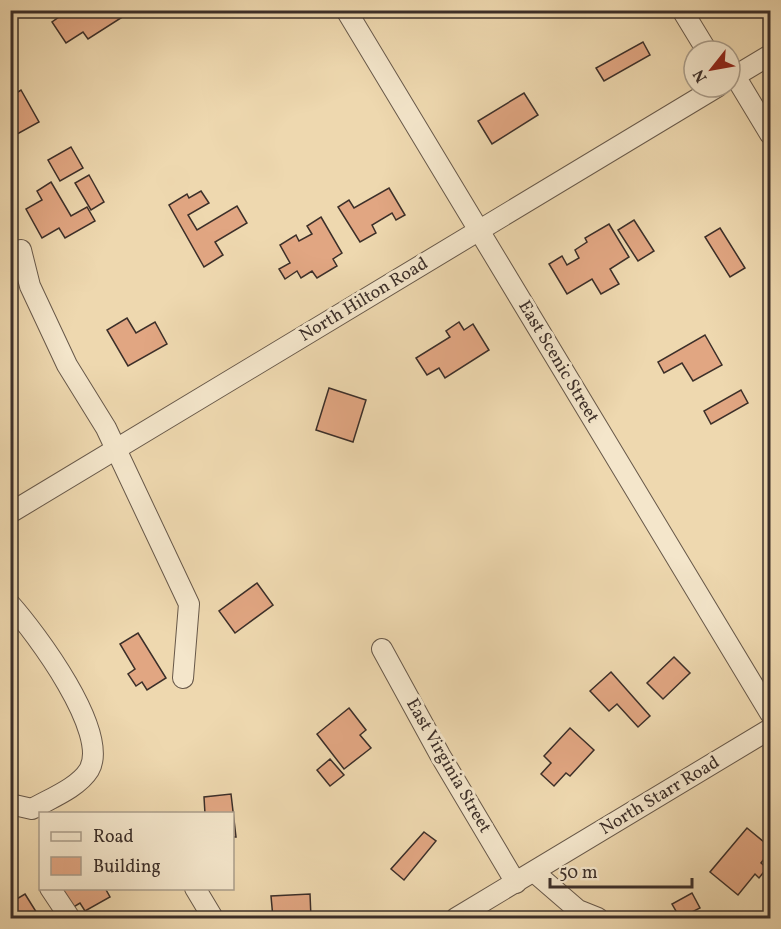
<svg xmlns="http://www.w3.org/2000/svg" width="781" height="929" viewBox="0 0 781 929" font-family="Vollkorn,serif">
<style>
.building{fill:#e1a682;stroke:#3c2f29;stroke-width:1.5}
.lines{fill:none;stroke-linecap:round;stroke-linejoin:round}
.minor-casing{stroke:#68594a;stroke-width:22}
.minor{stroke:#f4e6cb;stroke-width:20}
.labels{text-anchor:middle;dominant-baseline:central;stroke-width:6;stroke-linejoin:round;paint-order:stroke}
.street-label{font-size:18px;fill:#3c2f29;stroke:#f4e6cb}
</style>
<rect width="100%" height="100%" fill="#eed8af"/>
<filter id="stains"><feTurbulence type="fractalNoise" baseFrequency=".00333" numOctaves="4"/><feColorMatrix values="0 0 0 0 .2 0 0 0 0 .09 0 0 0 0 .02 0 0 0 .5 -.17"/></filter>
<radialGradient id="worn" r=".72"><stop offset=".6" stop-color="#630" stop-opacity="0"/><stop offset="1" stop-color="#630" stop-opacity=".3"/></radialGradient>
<!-- building -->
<g class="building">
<polygon points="69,10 120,10 124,16 88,39 83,32 66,43 52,22"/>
<polygon points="643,42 650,55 604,81 596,68"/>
<polygon points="21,90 39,122 10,138 10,109 14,107 10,97"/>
<polygon points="524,93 538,115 492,144 478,121"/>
<polygon points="71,147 83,168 60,181 48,160"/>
<polygon points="89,175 104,202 91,210 75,183"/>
<polygon points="51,182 71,216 87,207 95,221 65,238 59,228 42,238 26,209 42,200 37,191"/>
<polygon points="389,188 405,215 396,220 392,213 372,225 376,233 360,242 338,207 349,200 354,208"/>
<polygon points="201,191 209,203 188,215 197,230 237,206 247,223 215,242 223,255 204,267 169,205 187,194 189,198"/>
<polygon points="321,217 342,253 333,259 337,266 317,278 312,271 301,278 297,271 285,279 279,269 290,263 280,245 296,235 299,241 312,234 307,226"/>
<polygon points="634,220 654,251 638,261 618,230"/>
<polygon points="609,224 629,257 610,269 619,284 601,294 592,279 567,294 549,264 562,256 567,265 579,258 575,250 587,242 585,238"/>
<polygon points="720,228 745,268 730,277 705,237"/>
<polygon points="127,318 136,333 155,322 167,344 128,366 107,330"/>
<polygon points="459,322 464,330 473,324 489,350 445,378 439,368 427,375 416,358 450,337 446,331"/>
<polygon points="705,335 722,365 693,381 682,363 664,373 658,362"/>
<polygon points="329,388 366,400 353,442 316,430"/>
<polygon points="741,390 748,403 711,424 704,411"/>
<polygon points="257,583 273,605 235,633 219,611"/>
<polygon points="138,633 166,678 147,690 142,682 136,686 128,674 135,669 120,644"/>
<polygon points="674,657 690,673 663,699 647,683"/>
<polygon points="611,672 650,716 638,727 617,704 609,711 590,691"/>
<polygon points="349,708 366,730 360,735 371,748 344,769 317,734"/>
<polygon points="570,728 594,750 570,776 566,773 554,786 541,774 551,763 544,756"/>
<polygon points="330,759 344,775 330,786 317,770"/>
<polygon points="231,794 236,837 232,837 232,814 205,814 204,797"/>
<polygon points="747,828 770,847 770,851 761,863 767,868 759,878 755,874 738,895 710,872"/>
<polygon points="424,832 436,841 404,880 391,869"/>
<polygon points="60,888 105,888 110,897 85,911 80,903 72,908"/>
<polygon points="692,893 700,908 680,918 672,904"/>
<polygon points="25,894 40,918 14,918 10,913 10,903"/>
<polygon points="310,894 311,918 273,918 271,896"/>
</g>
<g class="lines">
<!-- minor casing -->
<g class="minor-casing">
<g id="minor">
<polyline points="346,10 770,713"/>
<polyline points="682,10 707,51"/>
<polyline points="735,76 770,134"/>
<polyline points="730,79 770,55"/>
<polyline points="21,250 30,286 67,365 106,428 189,604 183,678"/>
<polyline points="10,513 717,87"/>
<path d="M10,604c25,28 101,129 79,166 -11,18 -40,29 -57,39l-22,-5"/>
<polyline points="382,649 440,755 516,883"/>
<polyline points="534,872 578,910 598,918"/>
<polyline points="50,888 70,918"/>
<polyline points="195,888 213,918"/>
<polyline points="456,918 770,729"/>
</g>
</g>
<!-- minor -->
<use href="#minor" class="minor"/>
</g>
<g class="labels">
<!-- street labels -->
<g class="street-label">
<text transform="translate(364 300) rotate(-31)">North Hilton Road</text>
<text transform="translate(558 362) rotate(59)">East Scenic Street</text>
<text transform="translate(448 766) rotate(60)">East Virginia Street</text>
<text transform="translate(660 796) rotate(-31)">North Starr Road</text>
</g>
</g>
<!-- margin -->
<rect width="781" height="929" fill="none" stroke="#eed8af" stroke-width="36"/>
<rect x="12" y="12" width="757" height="905" fill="none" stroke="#3c2f29" stroke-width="3"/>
<rect x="18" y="18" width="745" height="893" fill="none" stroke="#3c2f29" stroke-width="1.5"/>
<!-- legend -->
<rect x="39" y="812" width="195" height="78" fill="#f4e6cb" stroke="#aa9d8a" stroke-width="1.5"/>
<rect x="51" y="832" width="30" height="9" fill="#f4e6cb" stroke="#aa9d8a" stroke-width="1.5"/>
<text x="93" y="842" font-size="18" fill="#3c2f29">Road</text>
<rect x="51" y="857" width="30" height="18" fill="#e1a682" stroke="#aa9d8a" stroke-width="1.5"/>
<text x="93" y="872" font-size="18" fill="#3c2f29">Building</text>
<!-- north arrow -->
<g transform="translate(712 69) rotate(239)"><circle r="28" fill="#f4e6cb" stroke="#aa9d8a" stroke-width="1.5"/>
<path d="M0-4.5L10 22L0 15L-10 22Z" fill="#8f2418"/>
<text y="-9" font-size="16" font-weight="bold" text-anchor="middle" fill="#3c2f29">N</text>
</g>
<!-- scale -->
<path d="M550 878v9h142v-9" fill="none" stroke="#3c2f29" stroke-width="3"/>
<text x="559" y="878" font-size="18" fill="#3c2f29" stroke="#f4e6cb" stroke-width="4.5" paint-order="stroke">50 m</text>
<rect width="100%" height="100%" filter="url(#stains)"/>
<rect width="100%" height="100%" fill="url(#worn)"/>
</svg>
